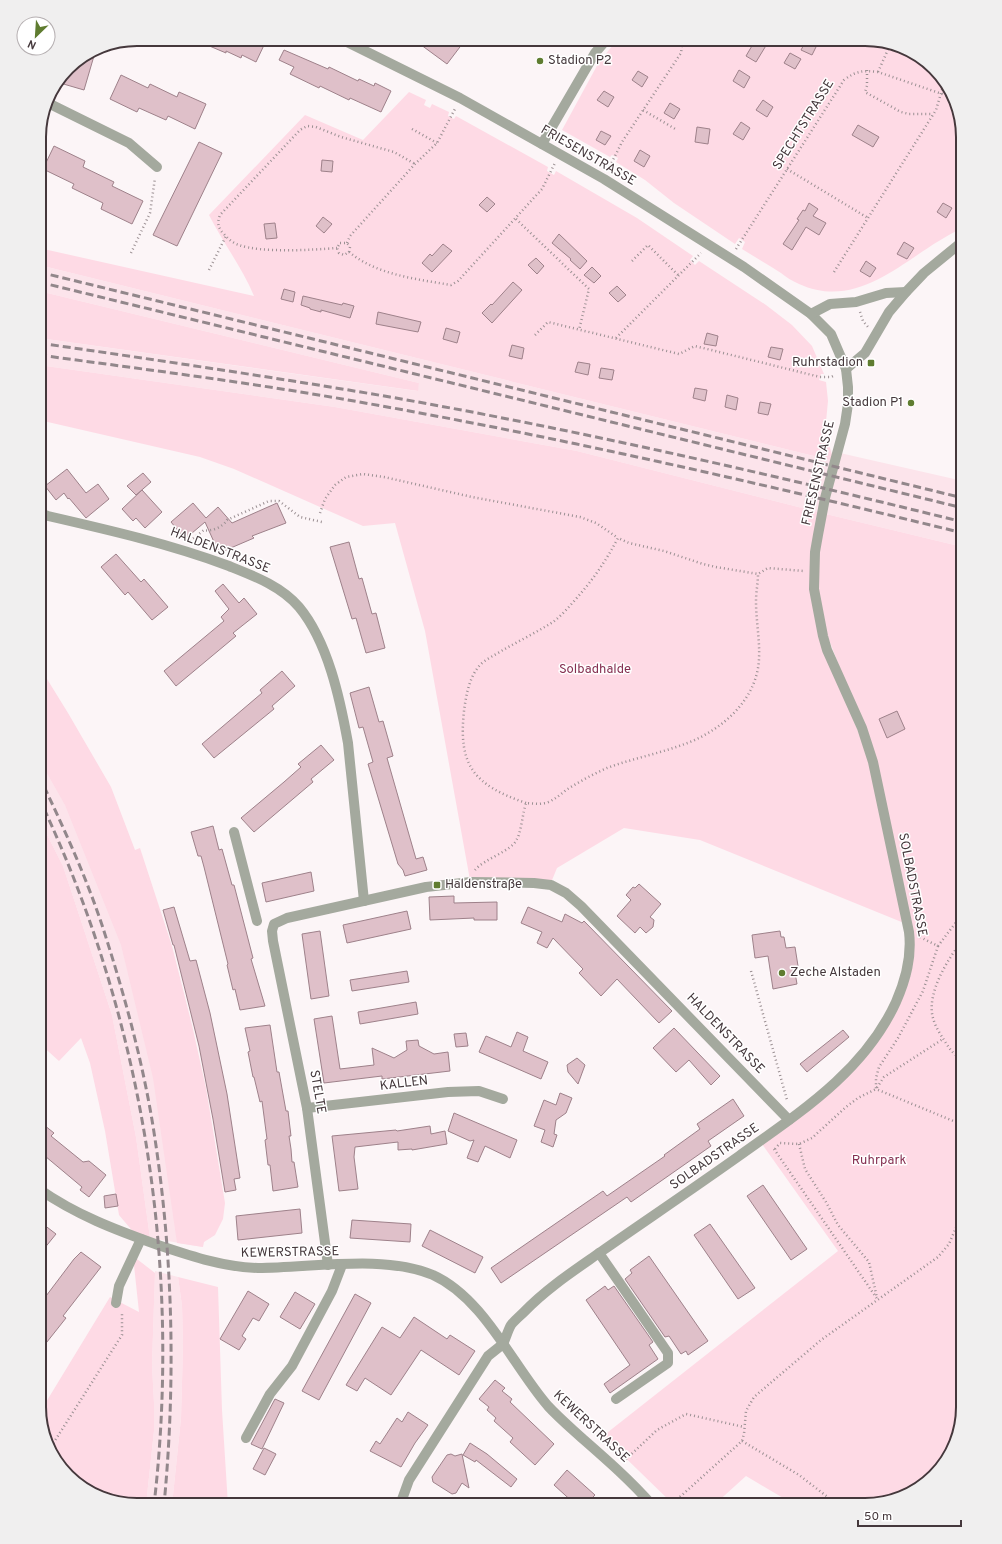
<svg xmlns="http://www.w3.org/2000/svg" width="1002" height="1544" viewBox="0 0 1002 1544" font-family="Overpass,sans-serif">
<style>
.built{fill:#fce4eb}
.green{fill:#fedae5}
.building{fill:#dfc0c9;stroke:#9e818a}
.lines{fill:none;stroke-linecap:round;stroke-linejoin:round}
.path{stroke:#9b9093;stroke-width:2.5;stroke-dasharray:1 3;stroke-linecap:butt}
.minor{stroke:#a4a99e;stroke-width:10}
.rail{stroke:#92878b;stroke-width:3;stroke-dasharray:8 4;stroke-linecap:butt}
.poi-dot{fill:#5f7c30;stroke:#fff;stroke-width:1.5}
.labels{text-anchor:middle;dominant-baseline:central;stroke-width:3;stroke-linejoin:round;paint-order:stroke}
.poi-label{font-size:13px;fill:#45383c;stroke:#fff;text-anchor:start}
.street-label{font-size:13px;fill:#45383c;stroke:#fff}
.park-label{font-size:13px;fill:#852f51;stroke:#fff}
.rim{fill:none;stroke:#45383c;stroke-width:2}
</style>
<rect width="100%" height="100%" fill="#fcf5f7"/>
<!-- built -->
<g class="built">
<polygon points="39,265 834,461 822,513 577,451 335,407 39,365 39,338 417,391 419,383 39,291"/>
<polygon points="840,453 963,481 963,547 826,514"/>
<polygon points="39,706 86,780 203,1247 150,1238 136,1137 112,1015 63,866 39,819"/>
<polygon points="155,1271 178,1277 182,1306 183,1345 181,1418 172,1505 146,1505 154,1431 154,1403 152,1365"/>
</g>
<!-- green -->
<g class="green">
<path d="M618,39h254l47,16 34,38 10,44v91c-53,23 -100,85 -164,56 -7,-3 -13,-7 -18,-11 -13,-8 -26,-16 -39,-24l3,-7 -6,-4 -4,6 -61,-41 -29,-23 -29,-18 2,-4 -6,-3 -2,2 -48,-27 37,-68z"/>
<path d="M409,92l17,8 -2,5 6,3 2,-4 17,8 -1,4 6,3 2,-3 92,51 -1,4 7,4 2,-4 81,47 56,38 -3,4 5,5 4,-4 67,44 26,20 20,21 12,28h-3l-2,6 7,2 2,19 -3,31 9,29 -795,-196v-17l215,48c-12,-29 -31,-53 -45,-81l96,-100 58,25z"/>
<polygon points="39,291 419,383 418,391 39,338"/>
<polygon points="39,365 335,407 577,451 822,513 814,552 821,637 870,762 904,923 700,840 624,828 557,868 550,885 470,880 425,631 395,523 363,526 234,469 200,457 39,420"/>
<polygon points="826,514 963,547 963,1407 947,1461 909,1495 865,1505 795,1505 746,1476 714,1505 674,1505 603,1436 838,1251 762,1144 835,1087 862,1062 885,1024 898,997 912,930 868,740 826,632 819,605 819,553"/>
<polygon points="39,666 68,713 111,787 135,850 140,848 172,946 192,1025 206,1088 225,1203 223,1219 215,1235 204,1242 203,1247 177,1243 153,1078 121,945 65,805 39,759"/>
<polygon points="39,819 63,866 112,1015 136,1137 150,1238 135,1234 119,1215 105,1131 90,1063 81,1038 59,1061 39,1043"/>
<polygon points="133,1256 155,1273 152,1365 154,1403 154,1431 146,1505 131,1505 83,1489 49,1451 40,1412 110,1297 139,1312"/>
<polygon points="178,1277 218,1287 222,1410 228,1505 172,1505 181,1418 183,1345 182,1306"/>
</g>
<!-- building -->
<g class="building">
<polygon points="193,39 256,39 265,43 256,62 242,55 241,58 226,51 226,53"/>
<polygon points="413,39 466,39 447,64"/>
<polygon points="756,39 770,39 756,62 746,56"/>
<polygon points="807,39 820,39 812,55 801,50"/>
<polygon points="96,49 84,90 60,83 63,75 68,68"/>
<polygon points="284,50 328,69 329,67 358,81 359,79 374,86 375,83 391,91 381,112 350,98 349,100 320,86 319,88 290,74 294,67 279,60"/>
<polygon points="790,53 801,59 795,69 784,63"/>
<polygon points="739,70 750,77 744,88 733,81"/>
<polygon points="638,71 648,77 642,87 632,80"/>
<polygon points="121,75 148,88 150,84 177,97 179,92 206,104 195,129 168,116 166,120 139,108 137,112 110,99"/>
<polygon points="604,91 614,97 608,107 597,100"/>
<polygon points="763,100 773,107 767,117 756,110"/>
<polygon points="670,103 680,109 674,119 664,113"/>
<polygon points="741,122 750,128 743,140 733,134"/>
<polygon points="858,125 879,137 873,147 852,135"/>
<polygon points="697,127 710,129 708,144 695,142"/>
<polygon points="601,131 611,136 605,145 596,140"/>
<polygon points="199,142 222,153 177,246 153,235"/>
<polygon points="54,146 85,161 83,167 114,182 112,186 143,201 132,224 101,209 103,203 72,188 74,184 43,169"/>
<polygon points="640,150 650,156 644,167 634,161"/>
<polygon points="322,160 333,161 332,172 321,171"/>
<polygon points="487,197 495,204 487,212 479,205"/>
<polygon points="809,203 818,209 813,216 826,223 819,235 806,227 792,250 783,244 799,220 797,219 803,210 805,211"/>
<polygon points="943,203 952,208 946,218 937,212"/>
<polygon points="323,217 332,224 324,233 316,226"/>
<polygon points="275,223 277,238 266,239 264,224"/>
<polygon points="559,234 587,261 580,269 570,260 571,259 552,243"/>
<polygon points="904,242 914,248 907,259 897,254"/>
<polygon points="443,244 452,251 432,272 422,263 430,254 432,256"/>
<polygon points="536,258 544,266 537,274 528,265"/>
<polygon points="866,261 876,268 870,277 860,271"/>
<polygon points="592,267 601,276 594,283 584,275"/>
<polygon points="513,282 522,290 492,323 482,313 491,304 492,305"/>
<polygon points="617,286 626,295 618,302 609,293"/>
<polygon points="284,289 295,292 293,302 281,299"/>
<polygon points="303,296 342,305 343,303 354,306 350,318 321,310 321,312 310,309 310,308 301,305"/>
<polygon points="378,312 421,322 418,332 376,324"/>
<polygon points="446,328 460,332 457,343 443,339"/>
<polygon points="707,333 718,336 716,346 704,344"/>
<polygon points="512,345 524,348 522,359 509,356"/>
<polygon points="771,347 783,349 780,360 768,357"/>
<polygon points="578,362 590,364 588,375 575,372"/>
<polygon points="601,368 614,370 612,380 599,378"/>
<polygon points="695,388 707,390 705,401 693,398"/>
<polygon points="727,395 738,398 736,410 725,407"/>
<polygon points="760,402 771,404 768,415 758,413"/>
<polygon points="67,469 86,493 98,484 109,499 86,518 69,498 68,499 64,493 56,500 45,486"/>
<polygon points="143,473 151,482 136,495 127,486"/>
<polygon points="142,490 162,512 145,528 136,518 133,521 122,509"/>
<polygon points="193,503 206,518 218,507 232,523 277,503 286,523 252,536 254,538 219,553 205,522 185,539 171,522"/>
<polygon points="349,542 359,579 362,578 372,614 376,613 385,648 366,653 356,618 352,619 330,547"/>
<polygon points="116,554 141,582 144,579 168,607 152,620 128,592 125,595 101,567"/>
<polygon points="223,584 239,603 244,598 257,614 233,633 236,636 176,686 164,671 224,621 221,617 229,609 215,591"/>
<polygon points="282,671 295,686 272,706 274,709 214,758 202,744 262,693 260,690"/>
<polygon points="369,687 379,722 383,721 393,756 387,758 416,859 423,857 427,870 405,876 403,870 398,864 368,764 373,762 363,727 359,728 350,693"/>
<polygon points="897,711 905,729 887,738 879,719"/>
<polygon points="321,745 334,760 311,779 313,782 254,832 241,818 284,782 301,767 298,764"/>
<polygon points="213,826 219,850 222,849 232,885 234,885 253,958 251,959 265,1006 240,1010 235,989 233,990 227,965 228,964 204,867 201,856 198,856 191,832"/>
<polygon points="311,872 314,891 266,902 262,883"/>
<polygon points="639,884 661,904 650,917 654,920 653,927 646,933 640,927 635,933 617,916 631,900 626,895 633,887 635,888"/>
<polygon points="454,896 454,903 497,902 497,920 474,920 474,918 430,920 429,897"/>
<polygon points="174,907 190,961 196,960 210,1013 227,1094 240,1178 234,1179 236,1190 225,1192 213,1119 199,1046 174,945 173,945 163,910"/>
<polygon points="528,907 562,922 565,914 582,923 584,921 672,1011 659,1023 617,979 601,996 579,973 583,969 553,938 547,948 537,943 542,932 521,923"/>
<polygon points="407,911 411,929 347,943 343,925"/>
<polygon points="320,931 329,996 311,999 302,934"/>
<polygon points="780,931 781,937 784,937 786,948 795,947 798,966 794,967 797,984 773,989 768,956 755,958 752,935"/>
<polygon points="407,971 409,982 352,991 350,980"/>
<polygon points="416,1002 418,1014 360,1024 358,1012"/>
<polygon points="332,1016 340,1069 374,1065 372,1048 394,1058 407,1050 406,1041 418,1040 419,1046 434,1054 448,1052 450,1071 382,1079 382,1076 324,1083 314,1019"/>
<polygon points="270,1025 277,1072 279,1072 286,1111 288,1111 291,1136 289,1136 291,1149 292,1162 294,1162 298,1187 273,1191 270,1165 268,1165 265,1140 267,1139 262,1101 260,1102 254,1077 253,1077 248,1052 250,1051 245,1028"/>
<polygon points="674,1028 720,1076 711,1085 689,1060 676,1072 653,1048"/>
<polygon points="843,1030 849,1037 807,1072 800,1064"/>
<polygon points="517,1032 528,1037 523,1051 548,1062 541,1079 479,1052 486,1036 511,1047"/>
<polygon points="466,1033 468,1046 456,1047 454,1034"/>
<polygon points="577,1058 585,1065 578,1084 568,1072 567,1065"/>
<polygon points="560,1093 572,1098 566,1113 556,1120 554,1134 557,1135 553,1147 541,1142 545,1130 534,1126 544,1100 556,1105"/>
<polygon points="733,1099 744,1116 708,1141 711,1146 631,1202 627,1197 501,1283 491,1268 603,1191 607,1196 665,1156 664,1155 700,1129 697,1124"/>
<polygon points="454,1113 517,1140 510,1158 485,1146 478,1162 467,1158 474,1140 470,1141 448,1131"/>
<polygon points="39,1121 54,1133 51,1136 83,1162 89,1161 106,1175 89,1197 80,1190 82,1187 39,1151"/>
<polygon points="430,1126 431,1134 445,1131 447,1144 412,1150 412,1149 398,1150 398,1142 355,1147 354,1157 358,1189 339,1191 332,1136 396,1130 397,1131"/>
<polygon points="763,1185 807,1249 791,1260 747,1196"/>
<polygon points="116,1194 118,1206 105,1208 104,1196"/>
<polygon points="300,1209 302,1233 238,1240 236,1216"/>
<polygon points="352,1220 411,1224 410,1242 350,1238"/>
<polygon points="39,1221 56,1234 39,1255"/>
<polygon points="710,1224 755,1288 738,1299 694,1235"/>
<polygon points="430,1230 483,1257 475,1273 422,1246"/>
<polygon points="81,1252 101,1267 63,1316 66,1318 39,1352 39,1311 46,1302 43,1300 74,1259"/>
<polygon points="649,1256 708,1341 688,1355 686,1351 681,1354 669,1336 665,1337 625,1279 632,1273 630,1270"/>
<polygon points="605,1286 608,1290 614,1286 653,1342 649,1345 658,1359 610,1393 604,1384 630,1365 586,1300"/>
<polygon points="248,1291 269,1304 259,1321 253,1318 242,1336 246,1339 239,1350 220,1339"/>
<polygon points="295,1292 315,1304 300,1329 280,1317"/>
<polygon points="355,1294 371,1303 319,1400 302,1391"/>
<polygon points="414,1317 447,1339 450,1335 475,1351 459,1375 421,1350 391,1395 365,1378 357,1391 346,1385 382,1327 400,1338"/>
<polygon points="495,1380 505,1388 502,1391 512,1399 510,1402 554,1444 535,1465 510,1442 513,1438 494,1421 496,1418 487,1410 489,1407 479,1399"/>
<polygon points="275,1399 284,1403 262,1449 251,1444"/>
<polygon points="408,1412 428,1425 415,1443 401,1467 370,1451 376,1441 380,1444 397,1418 402,1422"/>
<polygon points="470,1443 487,1454 517,1479 511,1487 476,1460 475,1462 463,1455"/>
<polygon points="264,1448 276,1454 265,1475 253,1469"/>
<polygon points="451,1454 455,1456 462,1454 469,1488 462,1483 456,1493 452,1494 433,1482 432,1477 447,1455"/>
<polygon points="567,1470 595,1495 591,1499 598,1505 576,1505 554,1485"/>
</g>
<g class="lines">
<!-- path -->
<g class="path">
<polyline points="867,70 867,86 865,92 901,112 909,114 933,114"/>
<polyline points="878,72 890,45"/>
<polyline points="643,110 677,130"/>
<polyline points="412,129 437,143"/>
<polyline points="787,169 868,218"/>
<polyline points="608,170 622,142 681,53 683,39"/>
<polyline points="516,219 589,289 579,330"/>
<polygon points="340,243 347,243 350,247 349,252 344,255 339,253 337,248"/>
<polyline points="347,243 350,236 415,164 437,143 456,107"/>
<path d="M337,248c-25,2 -76,5 -98,-3 -6,-2 -11,-6 -15,-11 -6,-6 -7,-11 -4,-19l80,-85 7,-4 9,1 25,10 53,15 21,12"/>
<path d="M736,249l108,-169c12,-9 19,-10 34,-8l76,26"/>
<path d="M349,252c28,23 67,27 102,33l7,-4 84,-92 13,-26"/>
<polyline points="131,253 150,213 155,178"/>
<polyline points="632,261 648,245 679,276"/>
<polyline points="209,270 226,236"/>
<polyline points="834,272 936,110 944,83"/>
<polyline points="860,312 863,321 868,327"/>
<polyline points="535,335 548,322 679,354 695,346 820,377 831,377 835,375"/>
<polyline points="616,338 701,253"/>
<polyline points="320,513 325,499 335,485 346,477 363,474 384,477 472,497 580,517 596,523 618,538"/>
<path d="M190,541l14,-11c7,2 19,-3 23,-10l42,-19h10l21,16 22,5"/>
<path d="M526,803c-52,-18 -68,-37 -62,-92 2,-15 5,-34 16,-46 6,-6 15,-10 23,-15 16,-9 34,-18 50,-28 8,-6 15,-14 22,-22 17,-19 31,-39 43,-62l11,5 35,8 39,13 13,3 42,7 10,-6 36,3"/>
<path d="M475,870c9,-11 37,-19 42,-31 4,-6 6,-28 9,-36l13,1 7,-1c8,-3 14,-8 20,-13 13,-8 27,-16 41,-22 24,-9 50,-14 75,-23 38,-13 75,-44 77,-86 1,-19 -3,-38 -3,-58 0,-9 2,-18 2,-27"/>
<polyline points="920,937 938,946 963,913"/>
<polyline points="938,946 923,991 898,1038 879,1067 876,1078 876,1089 963,1125"/>
<polyline points="751,971 787,1100"/>
<path d="M963,1059c-9,-3 -14,-11 -19,-19 -4,-6 -9,-14 -11,-22 -7,-24 15,-60 30,-78"/>
<polyline points="799,1144 805,1169 826,1202 838,1225 869,1262 877,1298"/>
<polyline points="774,1149 878,1300"/>
<polyline points="775,1149 780,1143 799,1144 812,1138 846,1107 858,1098 876,1089 884,1077 943,1039"/>
<polyline points="742,1441 799,1475 838,1505"/>
<polyline points="49,1450 122,1335 122,1312"/>
<polyline points="623,1462 657,1430 686,1414 744,1427"/>
<polyline points="671,1505 742,1441 744,1434 746,1411 754,1397 821,1340 938,1257 949,1244 963,1211"/>
</g>
<!-- minor -->
<g class="minor">
<path d="M341,39l119,59 144,81 140,88 67,47 20,20 15,35 2,18v17l-3,20 -20,74 -7,37 -3,17 -1,37 9,47 4,14 35,78 11,34 36,170c3,25 -3,47 -13,70 -32,70 -97,111 -157,154 -45,32 -91,63 -137,95 -27,19 -55,37 -78,61 -4,4 -9,8 -13,13 -3,5 -5,13 -8,19"/>
<polyline points="46,102 129,143 157,167"/>
<polyline points="542,144 595,53 607,39"/>
<polyline points="811,314 830,304 856,302 886,293 906,292"/>
<polyline points="846,369 865,353 889,312 906,292 924,273 963,241"/>
<path d="M39,513l9,3c61,14 122,28 181,50 25,10 52,20 70,41 29,35 41,92 49,136l16,158"/>
<polyline points="234,832 257,921"/>
<polyline points="307,1108 448,1092 479,1091 503,1099"/>
<path d="M39,1189c37,26 77,41 119,56 33,11 65,22 100,23 54,0 125,-14 175,7 51,23 80,91 115,131 11,12 23,22 35,33 24,21 48,42 69,66"/>
<polyline points="599,1253 668,1353 668,1363 616,1399"/>
<polyline points="328,1265 307,1108 273,941 272,931 274,924 287,918 426,887 471,882 534,883 551,885 566,893 581,906 789,1120"/>
<polyline points="116,1303 119,1286 141,1239"/>
<polyline points="246,1438 270,1394 292,1366 332,1291 342,1265"/>
<polyline points="400,1505 409,1480 488,1356 503,1344"/>
</g>
<!-- rail -->
<g class="rail">
<polyline points="39,272 963,498"/>
<polyline points="39,282 963,508"/>
<path d="M39,343c117,17 234,34 351,54 193,34 383,78 573,125"/>
<path d="M39,355c103,14 207,27 309,45 207,36 411,83 615,133"/>
<path d="M39,776c23,48 46,98 63,149 21,65 40,133 51,201 20,125 23,253 11,379"/>
<path d="M39,798c104,219 143,466 115,707"/>
</g>
</g>
<!-- markers -->
<g class="poi-dot">
<circle cx="540" cy="61" r="4"/>
<rect x="867" y="359" width="8" height="8" rx="2"/>
<circle cx="911" cy="403" r="4"/>
<rect x="433" y="881" width="8" height="8" rx="2"/>
<circle cx="782" cy="973" r="4"/>
</g>
<g class="labels">
<!-- poi labels -->
<g class="poi-label">
<text x="548" y="61">Stadion P2</text>
<text x="863" y="363" text-anchor="end">Ruhrstadion</text>
<text x="903" y="403" text-anchor="end">Stadion P1</text>
<text x="445" y="885">Haldenstraße</text>
<text x="790" y="973">Zeche Alstaden</text>
</g>
<!-- street labels -->
<g class="street-label">
<text transform="translate(804 125) rotate(-58)">SPECHTSTRASSE</text>
<text transform="translate(588 156) rotate(30)">FRIESENSTRASSE</text>
<text transform="translate(819 473) rotate(-77)">FRIESENSTRASSE</text>
<text transform="translate(220 551) rotate(21)">HALDENSTRASSE</text>
<text transform="translate(912 885) rotate(79)">SOLBADSTRASSE</text>
<text transform="translate(725 1034) rotate(46)">HALDENSTRASSE</text>
<text transform="translate(404 1084) rotate(-7)">KALLEN</text>
<text transform="translate(317 1092) rotate(80)">STELTE</text>
<text transform="translate(715 1157) rotate(-35)">SOLBADSTRASSE</text>
<text transform="translate(290 1253) rotate(-1)">KEWERSTRASSE</text>
<text transform="translate(591 1427) rotate(43)">KEWERSTRASSE</text>
</g>
<!-- park labels -->
<g class="park-label">
<text x="595" y="670">Solbadhalde</text>
<text x="879" y="1161">Ruhrpark</text>
</g>
</g>
<!-- crop -->
<path d="M0 0H1002V1544H0ZM137 46H865A91 91 0 0 1 956 137V1407A91 91 0 0 1 865 1498H137A91 91 0 0 1 46 1407V137A91 91 0 0 1 137 46Z" fill="#f0efef" fill-rule="evenodd"/>
<path class="rim" d="M137 46H865A91 91 0 0 1 956 137V1407A91 91 0 0 1 865 1498H137A91 91 0 0 1 46 1407V137A91 91 0 0 1 137 46Z"/>
<!-- north arrow -->
<g transform="translate(36 36) rotate(205)"><circle r="19" fill="#ffffff" stroke="#b5afb1"/>
<path d="M0-3L7 15L0 10L-7 15Z" fill="#5f7c30"/>
<text y="-6" font-size="11" font-weight="bold" text-anchor="middle" fill="#45383c">N</text>
</g>
<!-- scale -->
<path d="M858 1520v6h103v-6" fill="none" stroke="#45383c" stroke-width="2"/>
<text x="864" y="1520" font-size="12" fill="#45383c" stroke="#ffffff" stroke-width="3" paint-order="stroke">50 m</text>
</svg>
